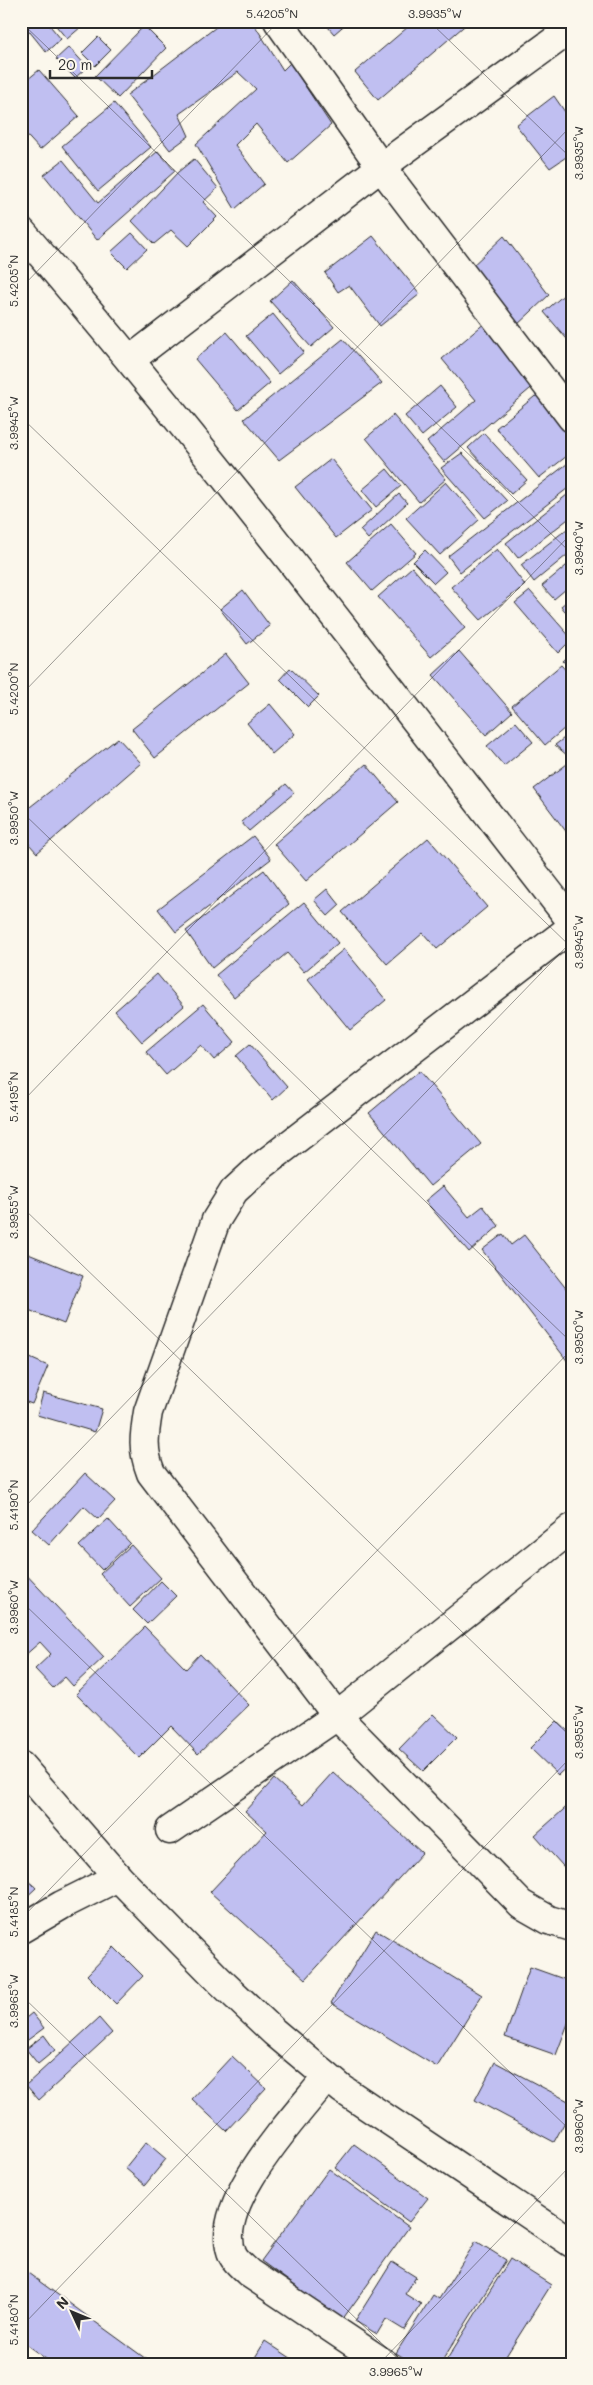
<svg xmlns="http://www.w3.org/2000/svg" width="593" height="2385" viewBox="0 0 593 2385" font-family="Mali,sans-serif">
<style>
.building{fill:#c0bff1;stroke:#2b2b2b}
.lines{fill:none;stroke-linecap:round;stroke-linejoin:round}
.street-casing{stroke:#2b2b2b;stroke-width:31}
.street{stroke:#fbf7ec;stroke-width:28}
.ticks{fill:none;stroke:#2b2b2b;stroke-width:1;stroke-opacity:0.45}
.neatline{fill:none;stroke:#2b2b2b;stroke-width:2}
.ticks-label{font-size:12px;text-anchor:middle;fill:#2b2b2b}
</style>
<rect width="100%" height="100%" fill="#fbf7ec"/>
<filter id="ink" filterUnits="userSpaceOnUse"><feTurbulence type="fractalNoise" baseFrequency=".02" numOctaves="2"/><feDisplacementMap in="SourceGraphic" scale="10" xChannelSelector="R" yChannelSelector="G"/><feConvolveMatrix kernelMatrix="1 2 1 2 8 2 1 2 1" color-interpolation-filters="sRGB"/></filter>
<g filter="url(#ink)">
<!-- building -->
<g class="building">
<polygon points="21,21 46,21 61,39 46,52"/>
<polygon points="52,21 88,21 67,39"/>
<polygon points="104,21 120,21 111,30"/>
<polygon points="224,21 252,21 283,70 290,63 331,125 288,163 256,124 235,145 264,184 235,209 196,144 256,89 238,72 179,114 189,136 170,150 127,95"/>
<polygon points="323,21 349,21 334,34"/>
<polygon points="415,21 470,21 378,100 355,72"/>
<polygon points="144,26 166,48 118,98 95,76"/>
<polygon points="98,37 111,50 95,66 82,53"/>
<polygon points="69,47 87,67 75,78 56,59"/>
<polygon points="39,70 79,116 40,150 21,129 21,85"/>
<polygon points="554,96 572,122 572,153 550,168 516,125"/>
<polygon points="114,103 151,147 98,191 62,146"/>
<polygon points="158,151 175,171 97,240 44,175 63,160 98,203"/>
<polygon points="194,159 218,188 203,202 217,217 188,246 171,230 154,244 132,221 178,172"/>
<polygon points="132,233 147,249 127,268 111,252"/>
<polygon points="373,236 420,294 380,326 349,285 338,292 325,273"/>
<polygon points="504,236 549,295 515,327 470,268"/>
<polygon points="293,280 334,327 311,347 270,301"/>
<polygon points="566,293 572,300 572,345 544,312"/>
<polygon points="273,314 304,352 278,374 246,336"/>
<polygon points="486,322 537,383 444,462 427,442 476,400 442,359"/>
<polygon points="227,332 270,383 238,410 195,359"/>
<polygon points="343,339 382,383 279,460 244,419"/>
<polygon points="440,386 457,407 422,436 405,416"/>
<polygon points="545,388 572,420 572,452 539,478 496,428"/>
<polygon points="393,415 446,479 419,502 366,438"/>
<polygon points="484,433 527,480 511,494 468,448"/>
<polygon points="462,453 507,501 485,518 441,468"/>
<polygon points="331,459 372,510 336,538 295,487"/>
<polygon points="572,460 572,485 460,572 448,556"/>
<polygon points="387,469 401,486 376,507 362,490"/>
<polygon points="446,482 479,520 440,555 406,518"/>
<polygon points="572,491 572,516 518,558 506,543"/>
<polygon points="399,494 407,503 368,539 360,530"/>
<polygon points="391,524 416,553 372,591 347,562"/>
<polygon points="572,525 572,551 534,582 521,565"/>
<polygon points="497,549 525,585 481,620 451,587"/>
<polygon points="425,550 446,572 434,583 413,562"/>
<polygon points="572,561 572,584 554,599 542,586"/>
<polygon points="412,567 465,628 431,657 378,597"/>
<polygon points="243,590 270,626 247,644 220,609"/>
<polygon points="530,591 572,639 558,653 515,603"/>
<polygon points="572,597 572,620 561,606"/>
<polygon points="459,651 512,712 486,735 433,675"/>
<polygon points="572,653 572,671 563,661"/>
<polygon points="226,654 249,683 155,758 132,729"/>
<polygon points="561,665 572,677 572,722 545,745 512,706"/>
<polygon points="290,668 319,696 308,707 280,679"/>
<polygon points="270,704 295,734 272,754 247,723"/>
<polygon points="516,722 533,742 504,766 487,746"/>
<polygon points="572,732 572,753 568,756 555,745"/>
<polygon points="118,738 141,763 37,853 21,835 21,814"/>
<polygon points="366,764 398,802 306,881 274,844"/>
<polygon points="567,764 572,770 571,838 534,789"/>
<polygon points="286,784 294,793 249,831 241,822"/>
<polygon points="253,836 271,859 176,932 158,909"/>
<polygon points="428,838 487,907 437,949 423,933 387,964 342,912"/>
<polygon points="264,870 289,904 212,968 186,931"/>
<polygon points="327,889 340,905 328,916 314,900"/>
<polygon points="304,902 338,943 304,972 287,953 234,997 216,975"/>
<polygon points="344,949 386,1000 350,1030 308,979"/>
<polygon points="157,974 184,1006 142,1042 115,1011"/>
<polygon points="203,1004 235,1042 214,1060 201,1045 166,1075 146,1052"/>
<polygon points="250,1044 287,1087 273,1100 236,1056"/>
<polygon points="419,1071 481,1144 430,1186 369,1113"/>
<polygon points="443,1186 469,1217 483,1206 499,1226 469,1252 425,1201"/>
<polygon points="503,1234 511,1245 524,1235 572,1296 572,1367 482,1250"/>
<polygon points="21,1251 83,1276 64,1324 21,1307"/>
<polygon points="21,1354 48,1366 32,1404 21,1400"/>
<polygon points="43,1393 102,1409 95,1432 37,1415"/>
<polygon points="85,1473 115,1501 98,1519 84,1506 49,1545 32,1530"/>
<polygon points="108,1519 130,1543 102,1570 79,1546"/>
<polygon points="131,1545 161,1578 130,1607 100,1574"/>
<polygon points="21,1569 104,1657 73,1686 65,1677 53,1688 35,1669 51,1654 40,1642 23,1657 21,1655"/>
<polygon points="161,1581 176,1596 147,1624 133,1610"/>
<polygon points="145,1627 186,1669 200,1654 249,1705 198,1754 171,1726 139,1758 76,1694"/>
<polygon points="433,1714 457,1737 423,1771 399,1749"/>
<polygon points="557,1721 572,1735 572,1762 558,1775 530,1748"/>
<polygon points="333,1772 422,1853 306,1979 210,1892 267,1831 245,1811 274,1779 303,1805"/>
<polygon points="572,1802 572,1876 535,1835"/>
<polygon points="24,1875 36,1888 23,1900 21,1898 21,1878"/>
<polygon points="376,1930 482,1995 437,2067 331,2003"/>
<polygon points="114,1947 143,1976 116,2004 87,1975"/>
<polygon points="530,1967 572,1982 572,2013 556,2055 505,2037"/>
<polygon points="32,2013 44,2028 21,2045 21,2022"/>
<polygon points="99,2018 112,2033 39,2100 26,2085"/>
<polygon points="44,2035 55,2050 38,2064 26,2049"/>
<polygon points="232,2056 266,2088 226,2131 192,2099"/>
<polygon points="495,2062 572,2103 572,2109 554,2142 475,2100"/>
<polygon points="146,2142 166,2159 145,2185 125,2168"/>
<polygon points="354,2144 428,2198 409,2222 335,2168"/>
<polygon points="572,2162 572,2183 564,2178"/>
<polygon points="329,2169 409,2227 342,2320 261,2261"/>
<polygon points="476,2241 506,2260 440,2364 414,2364 396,2353 433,2295 439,2299"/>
<polygon points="510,2259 551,2285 501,2364 444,2364"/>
<polygon points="392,2262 416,2277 405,2294 421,2304 404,2330 386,2319 377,2334 355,2321"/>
<polygon points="21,2268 153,2364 53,2364 21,2341"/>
<polygon points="265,2341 300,2364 251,2364"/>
</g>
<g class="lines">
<!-- street casing -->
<g class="street-casing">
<g id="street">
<polyline points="278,21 381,167 572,418"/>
<path d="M21,231c192,223 370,459 551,691"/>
<polyline points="130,360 381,167 572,28"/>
<path d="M572,927l-312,240 -26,24 -18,29 -68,192c-4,24 -6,38 3,61l186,243 184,188 28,16 23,7"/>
<polyline points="21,1766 118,1877 220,1981 274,2032 342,2089 572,2243"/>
<polyline points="170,1830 337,1716 572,1528"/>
<polyline points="21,1929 62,1905 118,1877"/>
<path d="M327,2077c-29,37 -118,129 -94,179 3,6 11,12 16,17l136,91"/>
</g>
</g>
<!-- street -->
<use href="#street" class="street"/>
</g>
</g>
<!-- ticks -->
<path class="ticks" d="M429,21l143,138M21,22l551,532M21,288l258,-267M21,417l551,531M21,695l551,-570M21,811l551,532M21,1103l551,-570M21,1206l551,532M21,1511l551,-570M21,1601l551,531M21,1919l551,-570M21,1995l382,369M21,2327l551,-571M379,2364l193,-200"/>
<!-- margin -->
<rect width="593" height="2385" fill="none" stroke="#fbf7ec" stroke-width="55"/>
<!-- north arrow -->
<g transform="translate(72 2312) rotate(314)" stroke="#fbf7ec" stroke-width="4" paint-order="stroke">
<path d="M0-4L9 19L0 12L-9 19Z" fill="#2b2b2b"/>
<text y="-8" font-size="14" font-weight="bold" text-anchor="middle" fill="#2b2b2b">N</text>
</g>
<!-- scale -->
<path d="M50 70v8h102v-8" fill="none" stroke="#2b2b2b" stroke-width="2.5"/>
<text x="58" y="70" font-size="15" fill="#2b2b2b" stroke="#fbf7ec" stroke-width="4" paint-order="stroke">20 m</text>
<rect x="28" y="28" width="538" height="2330" class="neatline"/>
<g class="ticks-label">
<text x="272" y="18">5.4205°N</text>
<text x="435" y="18">3.9935°W</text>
<text transform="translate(579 153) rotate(-90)" y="4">3.9935°W</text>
<text transform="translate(14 281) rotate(-90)" y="4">5.4205°N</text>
<text transform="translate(14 423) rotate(-90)" y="4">3.9945°W</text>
<text transform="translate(579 548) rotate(-90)" y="4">3.9940°W</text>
<text transform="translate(14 689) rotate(-90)" y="4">5.4200°N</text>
<text transform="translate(14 818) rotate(-90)" y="4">3.9950°W</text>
<text transform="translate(579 942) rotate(-90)" y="4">3.9945°W</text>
<text transform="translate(14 1097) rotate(-90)" y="4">5.4195°N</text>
<text transform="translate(14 1212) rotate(-90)" y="4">3.9955°W</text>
<text transform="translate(579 1337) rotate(-90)" y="4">3.9950°W</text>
<text transform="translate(14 1505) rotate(-90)" y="4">5.4190°N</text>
<text transform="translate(14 1607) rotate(-90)" y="4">3.9960°W</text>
<text transform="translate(579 1732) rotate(-90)" y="4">3.9955°W</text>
<text transform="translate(14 1912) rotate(-90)" y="4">5.4185°N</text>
<text transform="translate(14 2001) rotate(-90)" y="4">3.9965°W</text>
<text transform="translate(579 2126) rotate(-90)" y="4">3.9960°W</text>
<text transform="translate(14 2320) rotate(-90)" y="4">5.4180°N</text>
<text x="396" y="2376">3.9965°W</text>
</g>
</svg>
